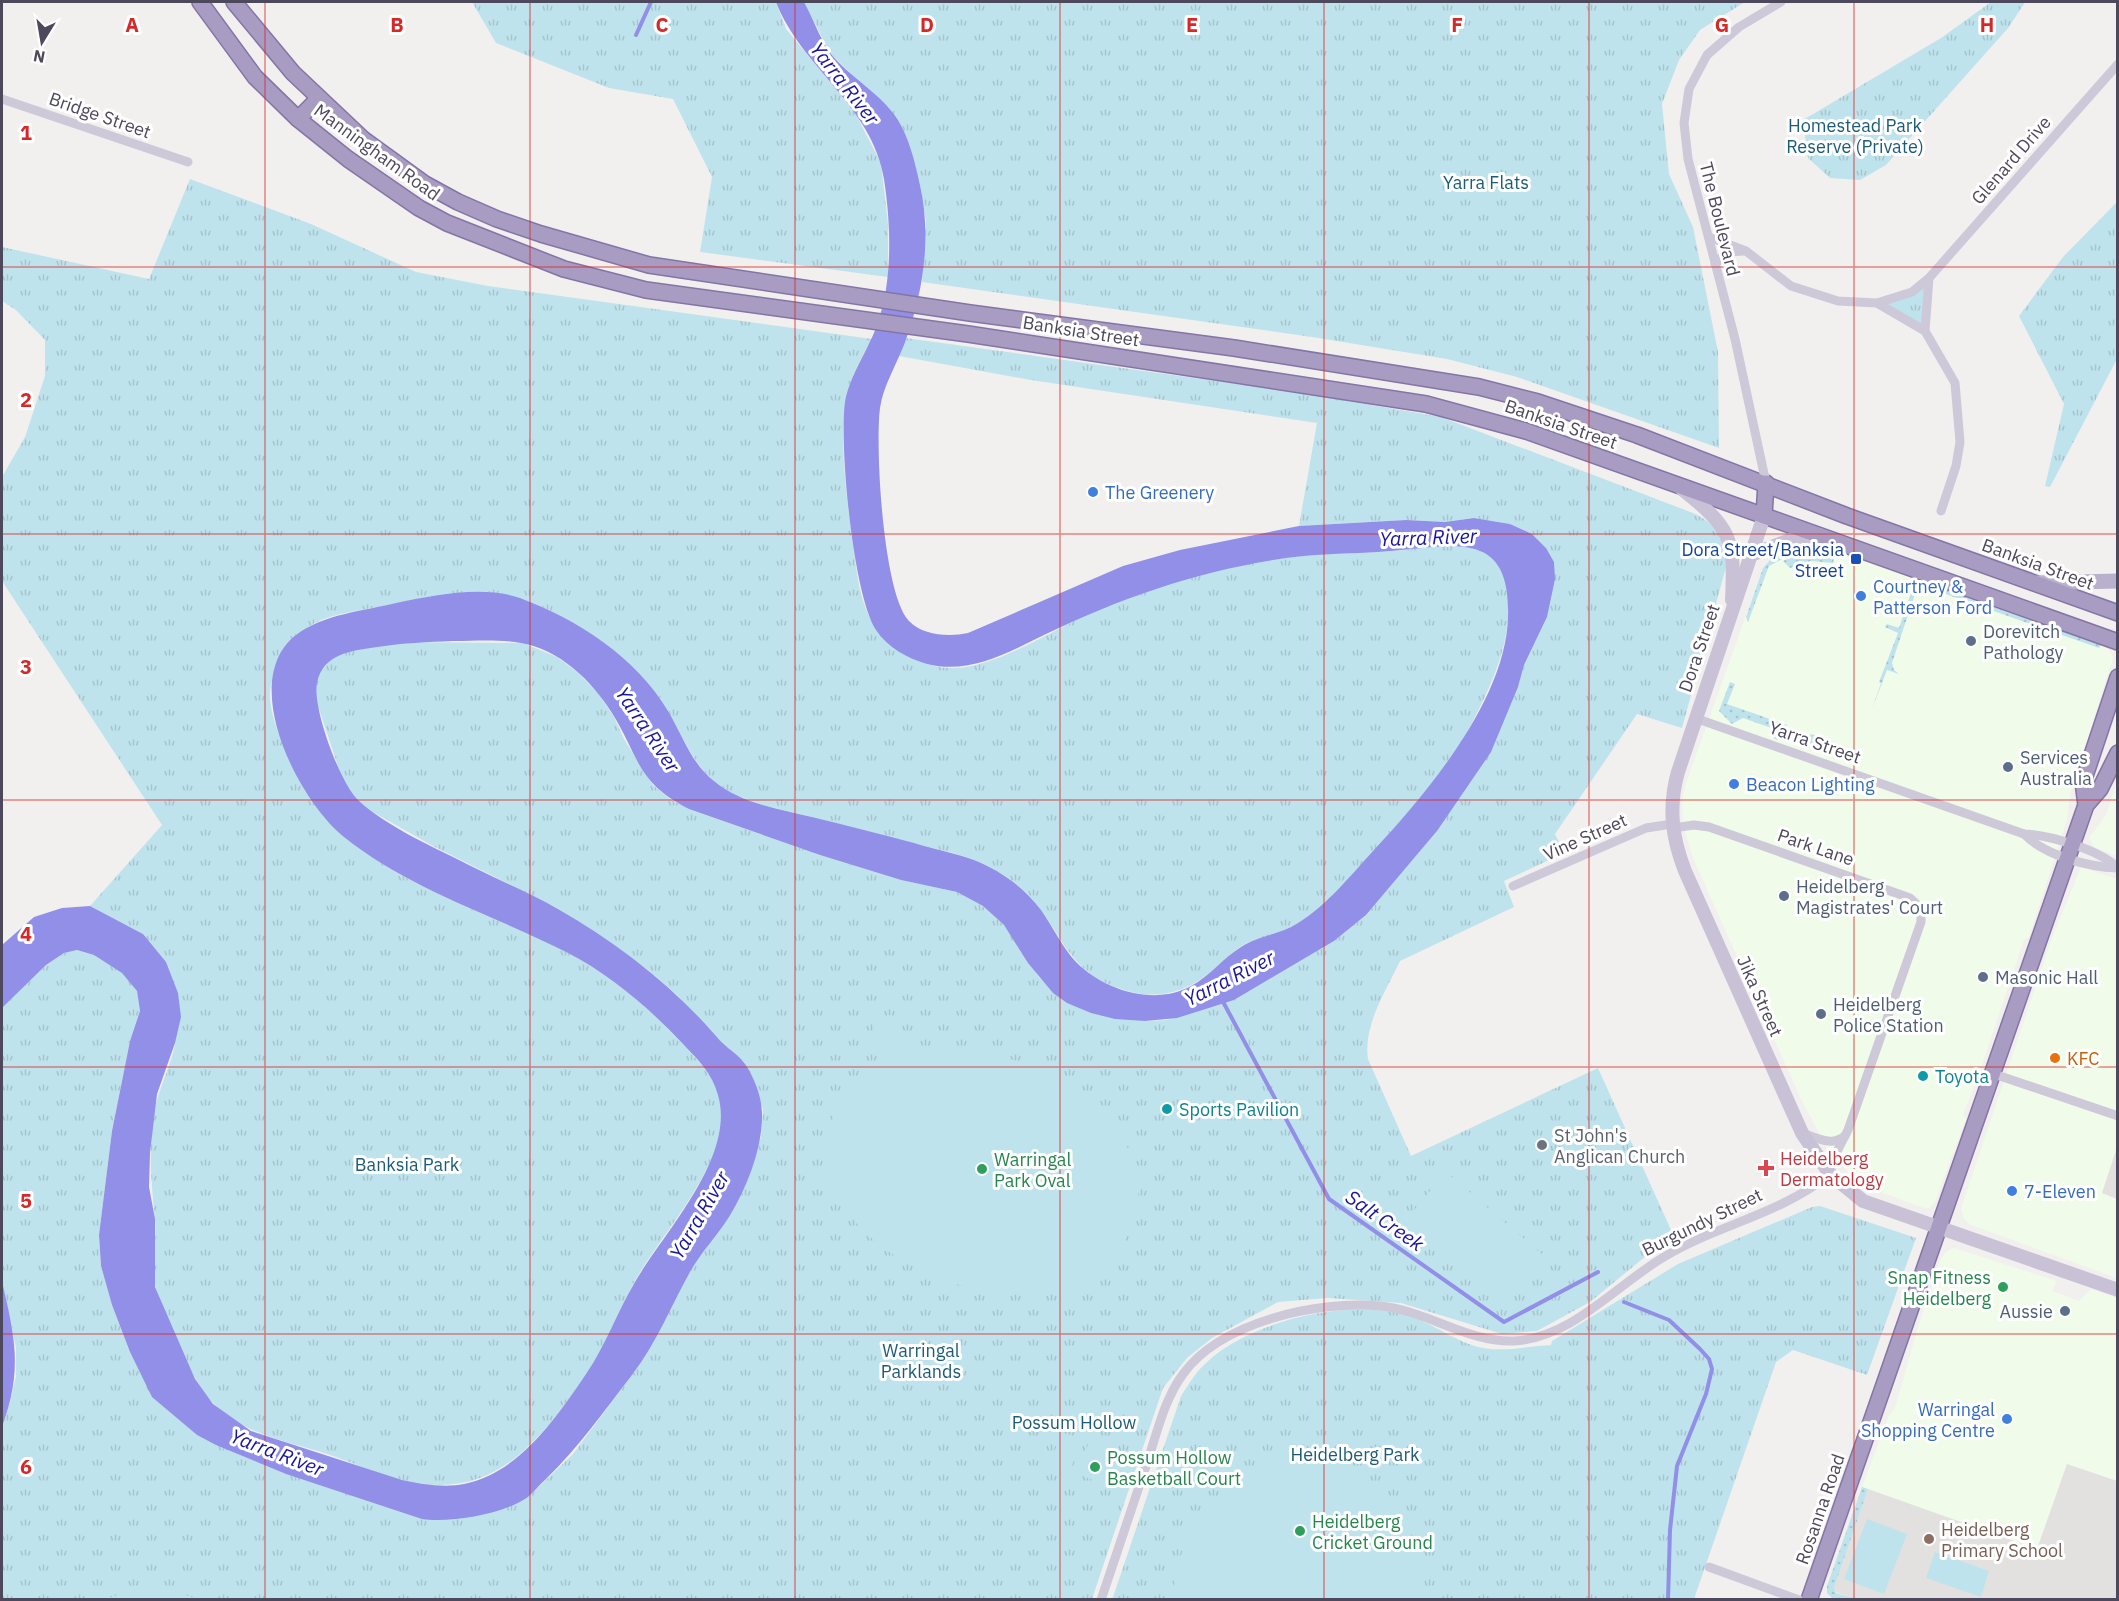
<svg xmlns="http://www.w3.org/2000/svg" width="2119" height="1601" viewBox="0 0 2119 1601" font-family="'IBM Plex Sans',sans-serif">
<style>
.commercial{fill:#f1fbe9}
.education{fill:#e2e1e0}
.grass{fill:url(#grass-dots)}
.park{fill:url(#park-tufts)}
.pitch{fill:#bfe3ec}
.water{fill:#918fe7}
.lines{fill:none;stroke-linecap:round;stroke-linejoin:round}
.stream{stroke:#918fe7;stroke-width:4}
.trunk-casing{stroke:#8574a6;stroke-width:18}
.minor{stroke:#cdc9d8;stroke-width:9}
.secondary{stroke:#c9c2d6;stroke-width:14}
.primary{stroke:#b8b0cc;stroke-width:15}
.trunk{stroke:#a89cc3;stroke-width:15}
.grid{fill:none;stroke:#d62828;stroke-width:1.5;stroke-opacity:0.55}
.shop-dot{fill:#3f7fe0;stroke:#fff;stroke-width:2}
.transit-dot{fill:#1a4fb4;stroke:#fff;stroke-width:2}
.service-dot{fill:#5c6f8a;stroke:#fff;stroke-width:2}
.food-dot{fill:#e8710a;stroke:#fff;stroke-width:2}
.culture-dot{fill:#0f9aa8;stroke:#fff;stroke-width:2}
.worship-dot{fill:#6b7280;stroke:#fff;stroke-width:2}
.health-dot{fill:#e0444e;stroke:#fff;stroke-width:2}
.leisure-dot{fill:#2e9e5b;stroke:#fff;stroke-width:2}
.education-dot{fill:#8d6e63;stroke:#fff;stroke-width:2}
.labels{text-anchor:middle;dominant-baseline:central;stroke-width:6;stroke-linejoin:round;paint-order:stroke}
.street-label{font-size:18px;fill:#4d485b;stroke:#fff}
.park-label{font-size:18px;fill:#1c5b78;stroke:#fff}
.shop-label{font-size:18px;fill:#366cbe;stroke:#fff;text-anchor:start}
.transit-label{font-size:18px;fill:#164399;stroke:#fff;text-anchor:end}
.service-label{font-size:18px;fill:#4e5e75;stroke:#fff;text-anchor:start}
.food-label{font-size:18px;fill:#c56008;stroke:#fff;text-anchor:start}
.culture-label{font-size:18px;fill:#0d838f;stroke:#fff;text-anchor:start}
.worship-label{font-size:18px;fill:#5b616d;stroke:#fff;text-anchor:start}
.health-label{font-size:18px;fill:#be3a42;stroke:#fff;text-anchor:start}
.leisure-label{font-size:18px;fill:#27864d;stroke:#fff;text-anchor:start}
.education-label{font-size:18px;fill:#785e54;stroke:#fff;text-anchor:start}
.water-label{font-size:20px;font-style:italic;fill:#1814a1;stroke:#fff}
.grid-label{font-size:20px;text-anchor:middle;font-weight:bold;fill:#d62828;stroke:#fff;stroke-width:6;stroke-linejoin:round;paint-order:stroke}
</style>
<defs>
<pattern id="grass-dots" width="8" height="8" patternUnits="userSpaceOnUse" patternTransform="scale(1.5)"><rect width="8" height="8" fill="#bfe3ec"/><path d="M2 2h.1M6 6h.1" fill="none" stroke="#a6c4cd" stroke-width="1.8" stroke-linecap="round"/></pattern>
<pattern id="park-tufts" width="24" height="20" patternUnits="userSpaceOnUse" patternTransform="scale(1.5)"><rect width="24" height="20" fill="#bfe3ec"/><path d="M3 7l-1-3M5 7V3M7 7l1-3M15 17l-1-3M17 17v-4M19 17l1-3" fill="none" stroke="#a6c4cd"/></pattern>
</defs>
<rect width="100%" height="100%" fill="#f1f0ee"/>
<!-- commercial -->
<g class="commercial">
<polygon points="1812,543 2101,645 2109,650 2113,658 2070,794 2067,820 2029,937 2024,940 1978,1077 1963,1114 1966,1119 1935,1202 1929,1208 1924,1208 1867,1187 1851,1175 1827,1148 1801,1099 1693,858 1683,824 1682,801 1686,783 1763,568 1779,548"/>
<polygon points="2117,781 2118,856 2117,856 2094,847 2089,838 2106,815"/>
<polygon points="2081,867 2117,879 2118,1147 2102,1193 2117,1199 2117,1278 1971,1225 1964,1219 1961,1209 2052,938"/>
<polygon points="1954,1248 2057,1281 2052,1291 2079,1301 2091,1289 2117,1298 2117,1481 2067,1464 2038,1550 1862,1487 1889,1416 1895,1408 1918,1327 1940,1260 1946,1252"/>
</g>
<!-- education -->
<g class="education">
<polygon points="2117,1147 2117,1199 2102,1193"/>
<polygon points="2067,1464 2117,1481 2117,1599 1856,1600 1836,1592 1834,1588 1868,1489 2037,1549"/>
</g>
<!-- grass -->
<g class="grass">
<polygon points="1781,547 1786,557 1769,566 1748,622 1746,617 1763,568"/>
<polygon points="1814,547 1835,555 1833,563 1811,561 1790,568 1783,561"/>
<polygon points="1914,584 1918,585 1892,663 1894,670 1899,674 1887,670 1872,709 1881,683 1879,682 1898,633 1885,627 1887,624 1899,628"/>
<polygon points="1938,587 2101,645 2099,648 1937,591"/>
<polygon points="1730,682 1735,684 1727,704 1787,725 1777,740 1773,738 1779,734 1777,730 1743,718 1732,724 1719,711"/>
<polygon points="1795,732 1808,736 1811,734 1836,743 1834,755 1828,758 1833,751 1793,738"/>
<polygon points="1862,1487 1868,1489 1834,1588 1836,1593 1856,1599 1833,1599 1827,1593 1827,1586"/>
</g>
<!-- park -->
<g class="park">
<polygon points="472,2 776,2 786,29 854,111 881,163 888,224 888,277 700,252 712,177 673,99 609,88 496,43"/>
<polygon points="804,2 1745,2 1700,30 1679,60 1662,104 1669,174 1693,227 1718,352 1719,448 1517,377 1447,359 1312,337 922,282 926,221 920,184 911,159 858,81 830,53"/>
<polygon points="1991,2 2025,2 2009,27 1886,165 1860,180 1830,178 1808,158 1803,120 1941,38"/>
<path d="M190,179l121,45 105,48 72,14 384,53c-11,20 -23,40 -26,62 -8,44 3,114 9,158 5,40 13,75 51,95 15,8 25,13 43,14 48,3 120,-49 167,-67 55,-20 117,-37 176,-44 37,-5 75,-3 113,-7 28,-3 63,-12 88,8 15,12 13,22 15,40 3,47 -17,88 -38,129 -23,46 -135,179 -180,201 -8,4 -34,11 -43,15 -17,9 -20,16 -35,28 -33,27 -65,30 -104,13 -39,-17 -49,-53 -74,-83 -15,-18 -35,-30 -55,-39 -21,-9 -44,-13 -66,-19 -36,-10 -73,-19 -109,-28 -29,-7 -61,-13 -85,-30 -26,-19 -35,-47 -51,-74 -30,-51 -86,-88 -140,-110 -41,-16 -91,-7 -134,3 -26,6 -65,8 -87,24 -10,7 -18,25 -25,36 -4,7 -9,13 -11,20 -9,38 39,114 64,141 50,58 168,92 237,130 39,21 76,52 106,84 21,22 44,44 45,76 1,48 -59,118 -84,159 -12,20 -19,40 -29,61 -10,21 -23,39 -37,58 -42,59 -87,106 -166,88 -29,-6 -57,-20 -86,-29 -44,-13 -89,-21 -118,-61 -12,-17 -43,-82 -47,-102 -5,-22 1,-47 -1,-68 -4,-42 -7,-71 0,-113 3,-16 20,-54 20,-65 0,-7 -4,-14 -6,-22 -9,-29 -18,-58 -26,-87l-53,-28 72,-81 -160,-244v-104l23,-40 20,-61v-36l-29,-30 -14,-9v-54l147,32z"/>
<polygon points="2117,202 2117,359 2050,487 2045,486 2064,404 2019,316 2063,257"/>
<polygon points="1926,284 1922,326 1883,305"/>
<path d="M906,338l396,55 139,24 252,96c27,12 30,27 33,54l-44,161 -45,-14 -82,120 9,19 -60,28 10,26 -114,54c-14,30 -37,64 -32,98l43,97 187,-88 78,173 -30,15 -56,46 -53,29 -35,3 -101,-31 -73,-5 -50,4 -66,36 -25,20 -24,30 -71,211h-1090v-172l7,-21 7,-30v-28l-14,-67v-273l44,-43 18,-12 13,-3 17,5 29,18 14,18 3,20 -10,30 -18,90 -13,104 2,31 11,39 18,47 23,45 44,38 89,39 241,24 46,-44 67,-90 57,-105 31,-41 10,-18 23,-63 2,-28 -19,-47 -25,-22 -42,-45 -29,-25 -91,-62 -126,-63 -60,-34 -18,-15 -12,-21 -23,-69 -3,-17 4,-16 11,-13 15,-8 59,-10 119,1 34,14 19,14 22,22 16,24 10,22 29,46 17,14 19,10 131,46 81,25 56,12 26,14 21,19 35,52 28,26 78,18 21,-1 68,-20 15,-9 85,-50 32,-26 71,-84 81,-144 6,-22 23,-48 -1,-69 -14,-14 -22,-10 -36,-6 -29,4 -39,-2 -107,6 18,-103 -286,-43 -132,-24z"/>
<path d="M1820,1206l96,32 -49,137 -74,-25 -17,12 -82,237 -582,1 69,-204c6,-9 11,-18 18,-26 43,-49 152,-74 213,-53 24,8 45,26 71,31 18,4 48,-2 68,-3l1,-4 126,-77 134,-57z"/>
</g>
<!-- pitch -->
<g class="pitch">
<path d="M890,1015l14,36c87,-20 241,44 234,148 -2,27 -16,53 -36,70 -84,73 -310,-22 -271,-146 9,-28 28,-51 54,-65l-14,-36z"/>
<polygon points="1446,1172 1543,1255 1505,1299 1408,1217"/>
<polygon points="1061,1432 1081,1439 1070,1472 1050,1465"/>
<polygon points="1089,1442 1116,1452 1104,1484 1077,1474"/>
<path d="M1299,1455c80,8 122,68 127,144h-253c2,-70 55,-137 126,-144z"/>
<polygon points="1867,1519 1907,1534 1884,1594 1844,1579"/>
<polygon points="1935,1552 1989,1571 1981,1597 1926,1578"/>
<polygon points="147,1590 182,1594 198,1599 105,1599 133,1591"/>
</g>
<!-- water -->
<g class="water">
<path d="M776,2h28c9,16 16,37 27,52 18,22 45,37 62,59 15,19 22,49 27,72 12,54 3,109 -16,160 -8,20 -21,42 -24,63 -5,39 3,186 29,213 14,15 41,16 59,12l155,-67 57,-16 119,-24 107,-6 39,2 29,-4 36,6 22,10 14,14 8,14 1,17 -8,38 -23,48 -6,22 -27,65 -54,79 -71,84 -32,26 -100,59 -57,18 -32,3 -30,-2 -24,-6 -24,-10 -14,-10 -25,-30 -24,-38 -21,-19 -26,-14 -56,-12 -81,-25 -131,-46c-53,-27 -49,-51 -77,-96 -20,-32 -53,-64 -91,-70 -22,-4 -46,-2 -68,-2 -26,1 -50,2 -76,6 -25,4 -54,6 -60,36 -5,24 23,100 41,117 30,28 80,49 117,68 28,14 57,26 83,41 59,34 114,76 158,127 7,9 17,15 25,23 11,12 21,37 21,54 1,34 -15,75 -33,104 -12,19 -28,35 -39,55 -19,34 -34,72 -58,103 -28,36 -53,72 -86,104 -6,5 -12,13 -18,18 -24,17 -77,26 -106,22l-136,-45 -70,-29 -19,-10 -45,-38 -22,-45 -18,-47 -11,-39 -2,-31 13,-104 18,-90 10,-30 -3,-20 -15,-18 -28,-18 -17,-5 -13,3 -18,12 -44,43v-63l32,-28 28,-9 28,-2 53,28 23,28 12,31 3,24 -6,26 -18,51 -7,59 -1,34 6,32v68l40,92 18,25 38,27 151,49c18,4 43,8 62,4 55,-11 92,-66 122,-110 20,-29 31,-62 49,-92 30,-51 101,-125 83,-187 -6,-22 -19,-34 -35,-51 -33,-35 -72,-69 -115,-91 -74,-38 -158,-63 -224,-116 -46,-37 -107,-156 -48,-202 27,-21 68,-24 100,-32 38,-8 87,-18 124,-5 57,21 117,60 148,113 15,25 23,52 46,70 26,22 65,28 98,36 34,8 68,17 102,26 20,6 41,10 60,17 27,11 50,27 67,50 12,17 21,37 35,52 29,29 79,44 115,24 19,-10 32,-28 50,-39 18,-12 39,-12 57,-24 29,-18 53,-48 76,-73 54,-58 132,-151 134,-233 3,-88 -53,-71 -117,-66 -35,3 -71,2 -105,7 -84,12 -164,39 -240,76 -37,18 -76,41 -119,30 -20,-6 -39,-16 -51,-34 -23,-35 -37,-185 -31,-228 5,-28 23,-51 32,-77 16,-44 14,-100 7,-146 -11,-72 -83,-112 -108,-177z"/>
<path d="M2,1281c13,57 21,89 0,146z"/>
</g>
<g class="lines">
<!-- stream -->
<g class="stream">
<polyline points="636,35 651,2"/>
<polyline points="1221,998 1329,1199 1504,1322 1598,1272"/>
<polyline points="1624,1302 1669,1320 1700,1349 1709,1359 1712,1369 1706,1394 1677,1466 1670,1530 1668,1600"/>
</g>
<!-- trunk casing -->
<g class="trunk-casing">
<g id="trunk">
<polyline points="200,2 255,77 298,119 348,159 419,208 447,223 564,269 646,290 968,334 1426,404 1526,431 2118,642"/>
<polyline points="234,2 293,73 363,139 425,184 458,202 497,219 541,234 649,265 970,313 1234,348 1479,387 1538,402 1637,435 1847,516 2118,613"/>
<polyline points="298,119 319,98"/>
<polyline points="1764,516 1766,483"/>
<polyline points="2086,805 2083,782 2118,677"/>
<polyline points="1809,1600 2086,805 2100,789 2118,753"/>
</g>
</g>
<!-- minor -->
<g class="minor">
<polyline points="2,99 188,162"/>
<polyline points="1709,237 1746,251 1791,286 1838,301 1877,303 1912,292 1929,278 2118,64"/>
<polyline points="1715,264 1727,252 1744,251"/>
<polyline points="1877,303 1925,331 1955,383 1960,442 1956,466 1941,511"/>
<polyline points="1925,331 1929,278"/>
<polyline points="1766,483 1735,339 1688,159 1684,123 1689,89 1707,55 1739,27 1781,2"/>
<path d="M1695,718l329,116c26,1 75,16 93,33"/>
<polyline points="1673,828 1694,825 1709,827 1910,898 1921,908 1921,922 1848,1130 1827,1171"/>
<path d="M2024,834c21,22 65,33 94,34"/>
<polyline points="1513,886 1646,828 1672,824"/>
<polyline points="1994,1074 2118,1116"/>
<path d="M1802,1133c15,5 30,14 43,3"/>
<polyline points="1709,1567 1799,1600"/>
<path d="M1101,1600c15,-46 31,-91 46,-137 10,-30 17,-63 36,-89 38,-52 135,-74 197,-68 46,4 88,37 134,35 56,-3 100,-53 145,-81 53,-34 121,-45 171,-86"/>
</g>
<!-- secondary -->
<g class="secondary">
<path d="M1682,489c49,39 53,49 50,111"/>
<path d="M1764,516l-86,256c-10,35 -6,66 7,99l117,262 28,41 33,27 255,89"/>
<polyline points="1751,555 1790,540 1819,535"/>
</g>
<!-- primary -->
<polyline class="primary" points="2037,583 2118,581"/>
<!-- trunk -->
<use href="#trunk" class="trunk"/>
</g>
<!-- grid -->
<path class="grid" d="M265,2v1598M530,2v1598M795,2v1598M1060,2v1598M1324,2v1598M1589,2v1598M1854,2v1598M2,267h2116M2,534h2116M2,800h2116M2,1067h2116M2,1334h2116"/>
<!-- markers -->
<g class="shop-dot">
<circle cx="1093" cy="492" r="6"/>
<circle cx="1861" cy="596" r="6"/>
<circle cx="1734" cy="784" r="6"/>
<circle cx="2012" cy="1191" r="6"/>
<circle cx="2007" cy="1419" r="6"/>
</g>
<rect class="transit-dot" x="1850" y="553" width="12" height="12" rx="3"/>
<g class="service-dot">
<circle cx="1971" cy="641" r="6"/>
<circle cx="2008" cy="767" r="6"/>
<circle cx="1784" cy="896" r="6"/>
<circle cx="1983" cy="977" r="6"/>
<circle cx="1821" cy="1014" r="6"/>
<circle cx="2065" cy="1311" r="6"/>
</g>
<circle class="food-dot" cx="2055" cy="1058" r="6"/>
<g class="culture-dot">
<circle cx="1923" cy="1076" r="6"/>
<circle cx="1167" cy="1109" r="6"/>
</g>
<circle class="worship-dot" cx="1542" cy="1145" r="6"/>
<path class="health-dot" d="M1763 1159h6v6h6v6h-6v6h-6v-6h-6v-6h6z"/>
<g class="leisure-dot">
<circle cx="982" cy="1169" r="6"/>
<circle cx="2003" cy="1287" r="6"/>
<circle cx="1095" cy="1467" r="6"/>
<circle cx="1300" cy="1531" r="6"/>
</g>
<circle class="education-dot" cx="1929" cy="1539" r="6"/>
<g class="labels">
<!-- street labels -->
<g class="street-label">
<text transform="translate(100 115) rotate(19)">Bridge Street</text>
<text transform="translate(377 152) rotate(36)">Manningham Road</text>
<text transform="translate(2011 160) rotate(-49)">Glenard Drive</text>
<text transform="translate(1720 219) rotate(76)">The Boulevard</text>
<text transform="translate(1081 331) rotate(9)">Banksia Street</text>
<text transform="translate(1561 424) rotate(19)">Banksia Street</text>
<text transform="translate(2038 564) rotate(20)">Banksia Street</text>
<text transform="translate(1699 648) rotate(-71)">Dora Street</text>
<text transform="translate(1815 742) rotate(19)">Yarra Street</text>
<text transform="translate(1585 837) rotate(-24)">Vine Street</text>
<text transform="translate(1816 847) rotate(19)">Park Lane</text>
<text transform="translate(1760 996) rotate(66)">Jika Street</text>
<text transform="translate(1702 1222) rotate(-26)">Burgundy Street</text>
<text transform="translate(1820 1509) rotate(-71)">Rosanna Road</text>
</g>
<!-- park labels -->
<g class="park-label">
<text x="1855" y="125">Homestead Park<tspan x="1855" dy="21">Reserve (Private)</tspan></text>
<text x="1486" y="182">Yarra Flats</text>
<text x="407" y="1164">Banksia Park</text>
<text x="921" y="1350">Warringal<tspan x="921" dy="21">Parklands</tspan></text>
<text x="1074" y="1422">Possum Hollow</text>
<text x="1355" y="1454">Heidelberg Park</text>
</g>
<!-- shop labels -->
<g class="shop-label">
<text x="1105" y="492">The Greenery</text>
<text x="1873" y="586">Courtney &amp;<tspan x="1873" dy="21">Patterson Ford</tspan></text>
<text x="1746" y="784">Beacon Lighting</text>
<text x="2024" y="1191">7-Eleven</text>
<text x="1995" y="1409" text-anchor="end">Warringal<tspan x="1995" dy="21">Shopping Centre</tspan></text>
</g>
<!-- transit labels -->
<g class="transit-label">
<text x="1844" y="549">Dora Street/Banksia<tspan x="1844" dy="21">Street</tspan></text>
</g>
<!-- service labels -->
<g class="service-label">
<text x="1983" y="631">Dorevitch<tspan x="1983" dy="21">Pathology</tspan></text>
<text x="2020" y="757">Services<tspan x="2020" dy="21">Australia</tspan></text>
<text x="1796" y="886">Heidelberg<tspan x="1796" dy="21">Magistrates' Court</tspan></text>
<text x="1995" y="977">Masonic Hall</text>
<text x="1833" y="1004">Heidelberg<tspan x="1833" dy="21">Police Station</tspan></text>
<text x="2053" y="1311" text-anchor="end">Aussie</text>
</g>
<!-- food labels -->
<g class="food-label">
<text x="2067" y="1058">KFC</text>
</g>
<!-- culture labels -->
<g class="culture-label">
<text x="1935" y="1076">Toyota</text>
<text x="1179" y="1109">Sports Pavilion</text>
</g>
<!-- worship labels -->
<g class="worship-label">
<text x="1554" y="1135">St John's<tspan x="1554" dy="21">Anglican Church</tspan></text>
</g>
<!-- health labels -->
<g class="health-label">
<text x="1780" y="1158">Heidelberg<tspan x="1780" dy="21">Dermatology</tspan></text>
</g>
<!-- leisure labels -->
<g class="leisure-label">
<text x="994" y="1159">Warringal<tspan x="994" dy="21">Park Oval</tspan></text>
<text x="1991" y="1277" text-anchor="end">Snap Fitness<tspan x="1991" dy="21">Heidelberg</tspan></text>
<text x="1107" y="1457">Possum Hollow<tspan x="1107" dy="21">Basketball Court</tspan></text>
<text x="1312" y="1521">Heidelberg<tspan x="1312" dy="21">Cricket Ground</tspan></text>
</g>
<!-- education labels -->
<g class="education-label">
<text x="1941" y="1529">Heidelberg<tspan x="1941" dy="21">Primary School</tspan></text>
</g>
<!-- water labels -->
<g class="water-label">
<text transform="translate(845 83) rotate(52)">Yarra River</text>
<text transform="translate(1428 537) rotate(-2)">Yarra River</text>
<text transform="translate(648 729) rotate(56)">Yarra River</text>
<text transform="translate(1229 978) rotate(-27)">Yarra River</text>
<text transform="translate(699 1215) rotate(-60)">Yarra River</text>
<text transform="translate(1385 1220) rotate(35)">Salt Creek</text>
<text transform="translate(277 1452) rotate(21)">Yarra River</text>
</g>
</g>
<g class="grid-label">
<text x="132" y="32">A</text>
<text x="397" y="32">B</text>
<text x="662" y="32">C</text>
<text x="927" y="32">D</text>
<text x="1192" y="32">E</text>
<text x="1457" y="32">F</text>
<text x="1722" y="32">G</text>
<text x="1987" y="32">H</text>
<text x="26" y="140">1</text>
<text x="26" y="407">2</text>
<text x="26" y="674">3</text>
<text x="26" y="941">4</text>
<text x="26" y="1208">5</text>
<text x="26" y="1474">6</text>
</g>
<!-- border -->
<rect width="2119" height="1601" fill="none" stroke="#4d485b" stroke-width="6"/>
<!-- north arrow -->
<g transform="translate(42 42) rotate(191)" stroke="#ffffff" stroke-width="4.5" paint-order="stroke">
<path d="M0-4.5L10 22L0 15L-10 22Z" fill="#4d485b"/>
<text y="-9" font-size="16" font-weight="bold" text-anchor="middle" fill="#4d485b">N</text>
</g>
</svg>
